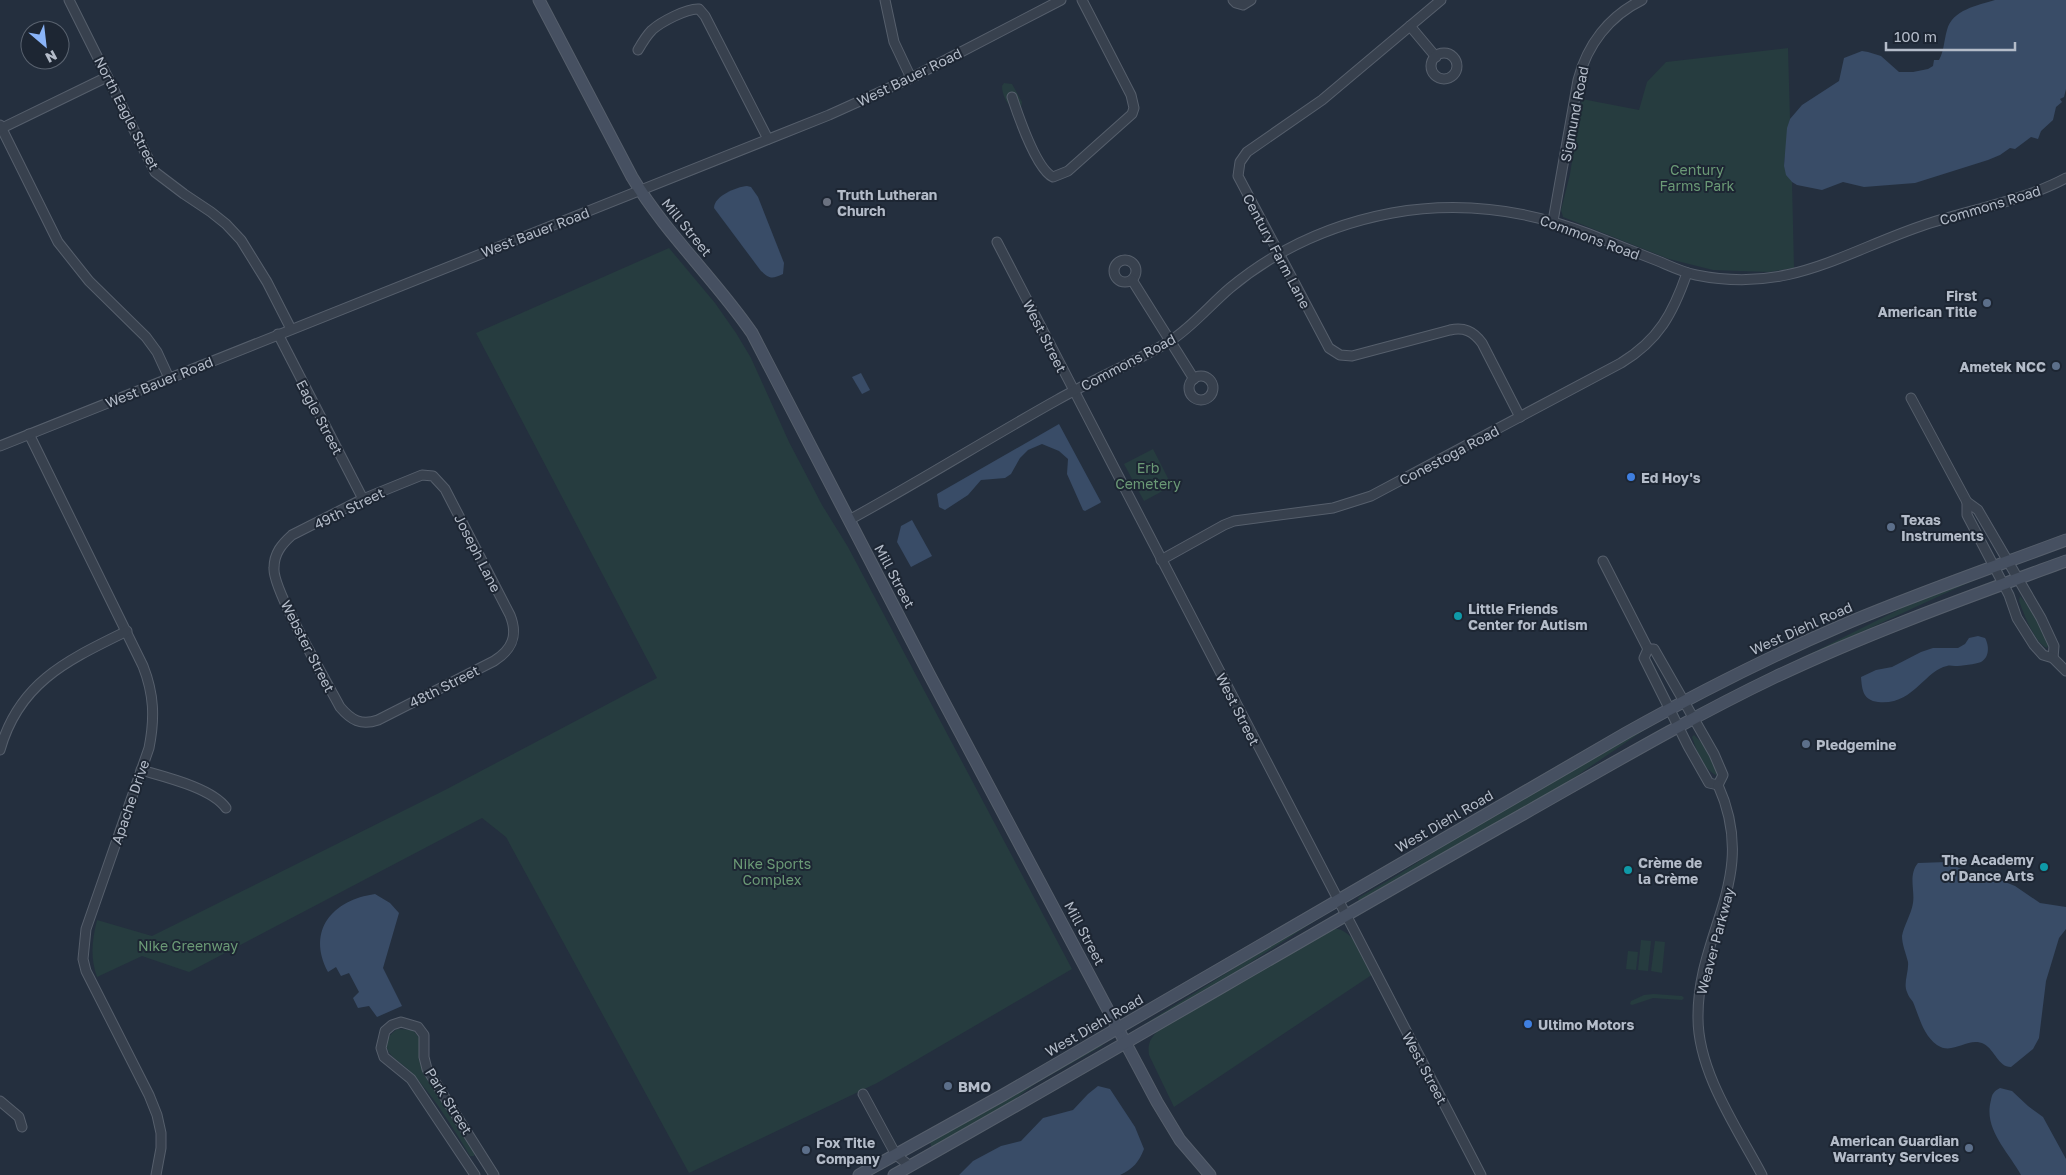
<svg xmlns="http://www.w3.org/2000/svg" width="2066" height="1175" viewBox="0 0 2066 1175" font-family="'Golos Text',sans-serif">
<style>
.green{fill:#263c3f}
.water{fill:#394c67}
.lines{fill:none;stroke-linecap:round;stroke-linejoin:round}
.street-casing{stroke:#565f6c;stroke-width:11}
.secondary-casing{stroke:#565f6c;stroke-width:13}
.street{stroke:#38414e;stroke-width:9}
.secondary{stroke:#465061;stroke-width:11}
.worship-dot{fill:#6b7280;stroke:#1d2633;stroke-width:2}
.service-dot{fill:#5c6f8a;stroke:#1d2633;stroke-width:2}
.shop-dot{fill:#3f7fe0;stroke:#1d2633;stroke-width:2}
.culture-dot{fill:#0f9aa8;stroke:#1d2633;stroke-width:2}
.labels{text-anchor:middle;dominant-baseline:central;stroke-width:4;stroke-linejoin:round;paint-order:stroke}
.street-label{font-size:14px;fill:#b4bcc9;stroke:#1d2633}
.park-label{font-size:14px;fill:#6b9a76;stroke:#1d2633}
.poi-label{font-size:14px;font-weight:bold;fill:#b4bcc9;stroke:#1d2633;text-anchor:start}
</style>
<rect width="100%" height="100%" fill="#242f3e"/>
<!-- green -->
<g class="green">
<path d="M1788,48l2,71c-3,9 -2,16 -3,24 -2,17 -7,23 5,39l2,86 -25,4 -56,-2 -44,-11 -106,-42 -2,-7 9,-36 12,-75 57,11 8,-28 19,-20z"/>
<path d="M1004,83l8,1 10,18 -1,6 -4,2c-9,-2 -15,-15 -15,-24z"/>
<path d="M669,248l46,55 21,30 15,25 38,84 33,63 26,42 224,422 -195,114 -188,90 -183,-336 -24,-19 -293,154 -47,-16 -45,21c-7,-20 -5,-36 0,-57l55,16 293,-146 212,-112 -181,-345z"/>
<polygon points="1153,449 1172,486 1144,501 1124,464"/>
<polygon points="1971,580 1972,581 1803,659 1802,658 1920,599"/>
<path d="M2020,596l15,18 14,31 -2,3c-13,-6 -23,-34 -28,-47z"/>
<polygon points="1656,722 1547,796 1359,901 1358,898 1396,876 1468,830"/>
<path d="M1694,735l11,11 13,30c-15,-6 -21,-25 -26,-39z"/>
<polygon points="1324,915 1211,988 1143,1025 1286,936"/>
<path d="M1333,928c22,2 31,29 40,46l-199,133 -25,-52c-2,-13 3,-20 13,-27z"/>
<polygon points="1641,940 1651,941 1648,971 1638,970"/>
<polygon points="1655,941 1665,942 1662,973 1651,971"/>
<polygon points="1628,951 1638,952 1636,970 1626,969"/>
<polygon points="1654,994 1682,996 1684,998 1682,1000 1653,998 1632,1005 1630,1004 1631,1001 1644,995"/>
<path d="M397,1029l16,1 7,9 2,7 -2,14 7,19 48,73 -1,4h-4c-18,-30 -37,-61 -61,-86 -7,-7 -19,-12 -22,-22 -2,-9 4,-14 10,-19z"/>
<polygon points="1101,1044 1102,1046 1035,1084 999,1111 934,1147 931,1146 930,1141"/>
</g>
<!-- water -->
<g class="water">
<path d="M1995,0h71v89l-2,8 -4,2 2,3 -6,5 -3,13 -12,11 -3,8 -7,-2 -16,12 -5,-1 -10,7 -12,5 -73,23 -51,4 -21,-5 -21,8 -25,-5 -5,-3 -6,-7 -2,-9 3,-38 3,-9 12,-14 37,-24 5,-23 18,-7 6,1 13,4 18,16h14l15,-3 5,-3 1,-6h5c5,-9 5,-20 8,-30 5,-20 31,-25 48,-30z"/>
<path d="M747,186l4,1 7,10 26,66 -1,11c-11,5 -13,5 -22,-3l-47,-63c0,-12 22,-21 33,-22z"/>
<polygon points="861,373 870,390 862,394 852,377"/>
<polygon points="1059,424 1101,502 1100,503 1085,511 1083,510 1067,474 1068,459 1059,451 1042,444 1028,450 1020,458 1011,474 1005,478 981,480 968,495 945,510 939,507 937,494"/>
<polygon points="912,520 932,556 911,567 897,542 901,526"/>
<path d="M1978,636l7,2c4,7 5,19 -4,24 -5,2 -20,4 -26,4 -3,0 -5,-1 -8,0 -22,4 -34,40 -69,36 -15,-2 -16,-12 -17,-25l15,-7 16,-3 29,-15 12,-4h25l7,-4 4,-6z"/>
<path d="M1947,862l24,12 27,5 17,7 25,17 26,4v22l-7,9 -13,43 -7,57 -6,11 -22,18c-13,0 -16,-17 -27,-23 -16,-8 -31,12 -47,1 -14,-10 -18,-29 -24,-43 -2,-3 -5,-6 -6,-10 -4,-9 2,-20 1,-30 -2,-9 -6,-17 -6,-26 2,-11 9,-21 11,-33 2,-13 -5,-28 5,-40z"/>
<path d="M375,894l15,9 9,10 -16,55 19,38 -25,11 -8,-11 -11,2 -5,-10 6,-6 -10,-19 -8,3 -5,-9 -8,5c-22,-42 5,-72 47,-78z"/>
<path d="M1098,1086l12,3 25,38 9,22c-5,13 -11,20 -24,26h-161l14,-14 28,-15 20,-5 22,-23 30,-8 15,-16z"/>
<path d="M2000,1088l12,3 16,15 15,11 23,42v16h-45c-13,-24 -38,-46 -30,-75 1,-6 3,-9 9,-12z"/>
</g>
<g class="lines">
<!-- street casing -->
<g class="street-casing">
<g id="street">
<polyline points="69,0 155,172 184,194 211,212 226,224 241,240 267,282 291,329"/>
<polyline points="885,0 894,42 911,78"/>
<polyline points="1233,0 1236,3 1243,5 1251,0"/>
<path d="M1441,0l-119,100 -75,52 -7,10 -2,14 91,172 11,7 12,1 98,-26c14,-3 23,1 32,13l38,74"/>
<polyline points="1410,26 1436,57"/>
<path d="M638,50c4,-7 8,-14 14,-20 9,-8 35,-22 47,-21l6,7 63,123"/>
<circle cx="1444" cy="66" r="13"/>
<path d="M1012,97c6,18 24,72 41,80l15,-6 64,-57 2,-6 -3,-13 -49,-95"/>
<polyline points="0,125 58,242 89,281 146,337 157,352 169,378"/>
<polyline points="0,129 107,77"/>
<path d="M1553,221l25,-141c9,-35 31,-64 64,-80"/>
<polyline points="997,242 1481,1175"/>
<circle cx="1125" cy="271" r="11"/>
<polyline points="1132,280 1194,379"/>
<polyline points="278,334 363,499"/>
<circle cx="1201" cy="388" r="12"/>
<polyline points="1911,398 1967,502 1978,510 2041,618 2054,646 2053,658"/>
<path d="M29,434l114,232c11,28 12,52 6,82l-63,181 -3,30 3,12 63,124 8,20 4,18v15l-5,27"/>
<polyline points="0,446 829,115 911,78 1061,0"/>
<path d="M422,475l11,1 12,13 65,126c8,20 3,34 -16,46l-116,59c-17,6 -27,0 -38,-13 -13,-25 -68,-118 -66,-139 0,-15 8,-24 18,-33l71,-36z"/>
<polyline points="1967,502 1967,515 2009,595 2017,618 2034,645 2043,655 2053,658 2066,671"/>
<path d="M849,520c70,-38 138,-81 208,-120 37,-21 77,-37 113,-59 22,-14 40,-36 60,-53 47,-39 103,-64 162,-75 67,-12 135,-3 197,21 23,9 46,18 69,27 12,5 24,11 38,14 94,19 147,-23 231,-51 46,-15 96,-23 139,-46"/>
<path d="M1161,560l63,-35 10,-4 99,-13 38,-12 250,-133c38,-23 52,-50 66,-90"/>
<polyline points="1603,561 1648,649 1644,658 1688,746 1709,783 1718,785"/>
<polyline points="1648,649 1654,649 1714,754 1723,775 1718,785"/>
<path d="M0,750c19,-68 68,-90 127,-119"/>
<path d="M141,770c24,7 71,18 85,38"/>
<path d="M1718,785c42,93 -21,146 -20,233 0,54 39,110 64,157"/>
<polyline points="863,1094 896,1155 910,1166"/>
<polyline points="0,1101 19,1117 22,1127"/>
<polyline points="475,1175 411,1079 384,1057 381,1048 385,1031 392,1025 401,1022 418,1027 424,1035 424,1057 427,1069 494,1175"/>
</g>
</g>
<!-- secondary casing -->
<g class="secondary-casing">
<g id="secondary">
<path d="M539,0l93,177c34,57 83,102 120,156l177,341 228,428 23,38 30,35"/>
<path d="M859,1175l144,-80 623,-362c70,-39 142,-76 217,-108 73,-31 148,-57 223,-85"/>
<path d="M894,1175c201,-113 400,-231 601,-345 93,-52 184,-107 280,-153 95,-45 193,-80 291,-116"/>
</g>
</g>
<!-- street -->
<use href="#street" class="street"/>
<!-- secondary -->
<use href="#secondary" class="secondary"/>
</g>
<!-- markers -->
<circle class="worship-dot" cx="827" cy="202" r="5"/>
<g class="service-dot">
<circle cx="1987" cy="303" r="5"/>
<circle cx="2056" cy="366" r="5"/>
<circle cx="1891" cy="527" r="5"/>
<circle cx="1806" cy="744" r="5"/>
<circle cx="948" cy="1086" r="5"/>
<circle cx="1969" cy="1148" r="5"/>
<circle cx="806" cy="1150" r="5"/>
</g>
<g class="shop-dot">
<circle cx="1631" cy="477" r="5"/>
<circle cx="1528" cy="1024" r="5"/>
</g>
<g class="culture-dot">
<circle cx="1458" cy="616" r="5"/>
<circle cx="2044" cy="867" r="5"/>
<circle cx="1628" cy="870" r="5"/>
</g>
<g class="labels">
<!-- street labels -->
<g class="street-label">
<text transform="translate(909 77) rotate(-26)">West Bauer Road</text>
<text transform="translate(127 113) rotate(63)">North Eagle Street</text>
<text transform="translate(1574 114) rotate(-79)">Sigmund Road</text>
<text transform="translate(1990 205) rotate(-17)">Commons Road</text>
<text transform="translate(687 227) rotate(51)">Mill Street</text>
<text transform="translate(535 232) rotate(-21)">West Bauer Road</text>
<text transform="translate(1590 237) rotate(20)">Commons Road</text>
<text transform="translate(1277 251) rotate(62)">Century Farm Lane</text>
<text transform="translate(1045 336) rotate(63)">West Street</text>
<text transform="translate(1128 362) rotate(-28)">Commons Road</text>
<text transform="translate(159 382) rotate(-22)">West Bauer Road</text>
<text transform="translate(320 417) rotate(62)">Eagle Street</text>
<text transform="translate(1449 455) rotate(-28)">Conestoga Road</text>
<text transform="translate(349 508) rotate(-26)">49th Street</text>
<text transform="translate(478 553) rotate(63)">Joseph Lane</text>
<text transform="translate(895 576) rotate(62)">Mill Street</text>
<text transform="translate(1801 628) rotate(-24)">West Diehl Road</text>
<text transform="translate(308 646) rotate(63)">Webster Street</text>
<text transform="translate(444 686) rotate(-27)">48th Street</text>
<text transform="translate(1238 709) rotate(63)">West Street</text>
<text transform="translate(130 802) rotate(-71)">Apache Drive</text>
<text transform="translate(1444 821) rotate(-30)">West Diehl Road</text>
<text transform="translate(1085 933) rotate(62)">Mill Street</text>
<text transform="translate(1715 941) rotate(-75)">Weaver Parkway</text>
<text transform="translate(1094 1025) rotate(-30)">West Diehl Road</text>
<text transform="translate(1425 1068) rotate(62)">West Street</text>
<text transform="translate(449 1101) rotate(58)">Park Street</text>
</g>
<!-- park labels -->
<g class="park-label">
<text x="1697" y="169">Century<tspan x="1697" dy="16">Farms Park</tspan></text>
<text x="1148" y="467">Erb<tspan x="1148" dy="16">Cemetery</tspan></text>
<text x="772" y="863">Nike Sports<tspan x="772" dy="16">Complex</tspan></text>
<text x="188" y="945">Nike Greenway</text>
</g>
<!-- poi labels -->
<g class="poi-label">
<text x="837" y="194">Truth Lutheran<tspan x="837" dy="16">Church</tspan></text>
<text x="1977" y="295" text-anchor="end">First<tspan x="1977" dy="16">American Title</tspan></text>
<text x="2046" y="366" text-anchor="end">Ametek NCC</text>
<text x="1641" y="477">Ed Hoy's</text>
<text x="1901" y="519">Texas<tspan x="1901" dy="16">Instruments</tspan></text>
<text x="1468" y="608">Little Friends<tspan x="1468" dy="16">Center for Autism</tspan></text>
<text x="1816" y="744">Pledgemine</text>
<text x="2034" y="859" text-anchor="end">The Academy<tspan x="2034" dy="16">of Dance Arts</tspan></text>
<text x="1638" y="862">Crème de<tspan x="1638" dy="16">la Crème</tspan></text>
<text x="1538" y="1024">Ultimo Motors</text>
<text x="958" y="1086">BMO</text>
<text x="1959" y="1140" text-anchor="end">American Guardian<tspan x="1959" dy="16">Warranty Services</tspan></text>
<text x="816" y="1142">Fox Title<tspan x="816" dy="16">Company</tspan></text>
</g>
</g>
<!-- north arrow -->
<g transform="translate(45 45) rotate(152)"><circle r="24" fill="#1d2633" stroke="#59626f"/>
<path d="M0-4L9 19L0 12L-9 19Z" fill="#8ab4f8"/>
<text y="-8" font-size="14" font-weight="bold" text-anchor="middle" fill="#b4bcc9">N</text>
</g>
<!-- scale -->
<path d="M1886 42v8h129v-8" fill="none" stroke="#b4bcc9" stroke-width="2.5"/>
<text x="1894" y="42" font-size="15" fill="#b4bcc9" stroke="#1d2633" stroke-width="4" paint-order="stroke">100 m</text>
</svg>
